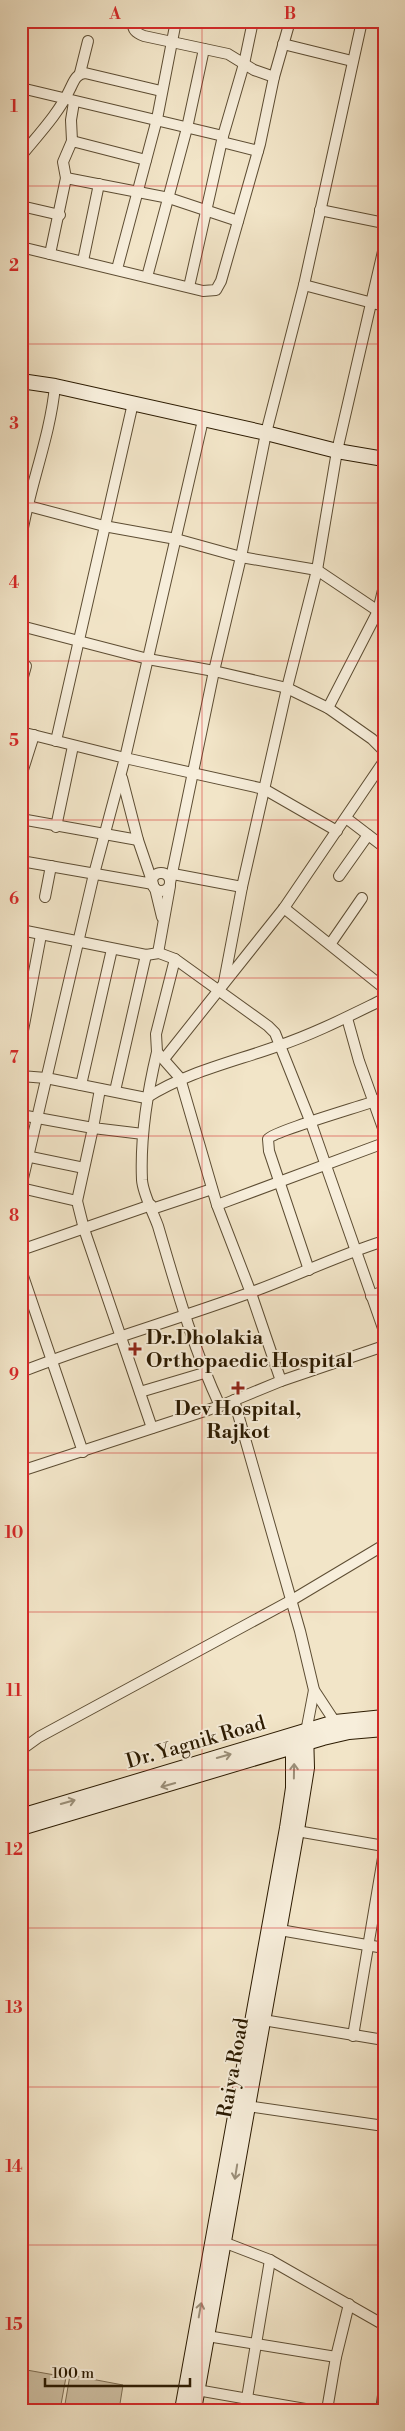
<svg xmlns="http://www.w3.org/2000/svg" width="405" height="2431" viewBox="0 0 405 2431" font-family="'Libre Bodoni',serif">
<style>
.green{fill:#d0c2a6;stroke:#7e6e54}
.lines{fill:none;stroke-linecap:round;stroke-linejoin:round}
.street-casing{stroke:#5d4d33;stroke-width:12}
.secondary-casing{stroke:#2b1a01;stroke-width:16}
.street{stroke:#f7eedb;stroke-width:10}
.secondary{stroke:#f7eedb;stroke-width:14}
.oneway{stroke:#9b8f79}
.grid{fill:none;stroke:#d62828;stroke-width:1;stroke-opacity:0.55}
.poi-dot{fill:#8f2418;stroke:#f7eedb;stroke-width:2}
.labels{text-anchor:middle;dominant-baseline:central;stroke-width:4;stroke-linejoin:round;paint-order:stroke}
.poi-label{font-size:20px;font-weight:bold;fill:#2b1a01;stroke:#f7eedb;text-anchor:start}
.street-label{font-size:20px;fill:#2b1a01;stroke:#f7eedb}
.neatline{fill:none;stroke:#d62828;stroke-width:2}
.grid-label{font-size:16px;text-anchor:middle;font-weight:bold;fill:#d62828}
</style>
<rect width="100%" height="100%" fill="#f2e5c8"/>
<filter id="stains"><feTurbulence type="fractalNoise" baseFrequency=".004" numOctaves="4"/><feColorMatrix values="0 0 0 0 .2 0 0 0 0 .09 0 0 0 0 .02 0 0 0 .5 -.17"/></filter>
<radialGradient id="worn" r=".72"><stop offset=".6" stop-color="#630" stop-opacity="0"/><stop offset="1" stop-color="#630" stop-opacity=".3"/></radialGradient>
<!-- green -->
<g class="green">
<polygon points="21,2369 66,2377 60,2410 21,2410"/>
<polygon points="70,2375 123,2385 119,2410 64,2410"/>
</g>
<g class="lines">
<!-- street casing -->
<g class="street-casing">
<g id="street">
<path d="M133,21c-1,9 3,12 11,15l84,18 26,16 20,7"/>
<polyline points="283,44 352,61"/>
<polyline points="80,73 88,41"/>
<polyline points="21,88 223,136 189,287"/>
<polyline points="223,136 244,64 253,21"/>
<polyline points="72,141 71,120 74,102"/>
<polyline points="222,142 258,151"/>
<path d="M21,156c17,-21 38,-43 49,-67 4,-8 6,-15 15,-16l76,18"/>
<polyline points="66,178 63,162 72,141 146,160"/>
<polyline points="21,206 60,215"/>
<polyline points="320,210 384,223"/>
<polyline points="21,247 203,291 216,290 221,281 260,144 274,77 290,21"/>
<polyline points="50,254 66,178 169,198 238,221"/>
<polyline points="83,261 99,184"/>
<polyline points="117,269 157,119 176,21"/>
<polyline points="147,277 187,128 204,49"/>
<polyline points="304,285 384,306"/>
<polyline points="203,420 125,758 264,789 337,831"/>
<polyline points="21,504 104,526 176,539 241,557 317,570 384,615"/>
<path d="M21,539c8,-52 29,-101 34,-153"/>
<polyline points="21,626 148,659 214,671 287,688 328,708 372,739 384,751"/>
<polyline points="21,684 26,666"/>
<polyline points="328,708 378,611 384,586"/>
<polyline points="21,732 125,758 94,874 21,1187"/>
<polyline points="56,741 133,403"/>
<polyline points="21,776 34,735"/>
<polyline points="346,818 384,847"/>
<polyline points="21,819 138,840"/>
<polyline points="56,827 73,746"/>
<polyline points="21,861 153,884 138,840 122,778"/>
<circle cx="161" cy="882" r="9"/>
<polyline points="173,874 242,887"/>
<polyline points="339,876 368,835"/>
<polyline points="170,883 214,671 241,557 266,433 304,285 362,21"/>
<polyline points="155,888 162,917"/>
<polyline points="45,897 51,866"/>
<polyline points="284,908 384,988"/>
<polyline points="21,930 146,955 159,953 175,959 268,1026 275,1033 311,1123 384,1331"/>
<polyline points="331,943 362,898"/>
<polyline points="158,953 170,886"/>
<polyline points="175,959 156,1034 157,1052 180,1078 217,1205 251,1293 281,1381"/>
<polyline points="224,982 242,887 287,688 317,570 337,451 384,247"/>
<polyline points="347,1018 359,1061 384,1131"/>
<polyline points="21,1041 41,935"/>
<path d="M157,1052c-10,42 -17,84 -15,128 1,14 11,32 16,46 18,61 35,122 62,180"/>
<polyline points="164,1059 284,908 384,761"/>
<path d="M21,1076l25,2 100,20c41,-26 87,-36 132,-52 36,-12 71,-30 106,-47"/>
<polyline points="81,1085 112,949"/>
<polyline points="100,1089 93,1128 143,1134"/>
<polyline points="115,1091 146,955"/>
<polyline points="21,1115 93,1128 77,1201"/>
<polyline points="21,1155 84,1168"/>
<polyline points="21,1188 77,1201 84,1229 152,1428"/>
<polyline points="217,1205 384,1143"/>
<polyline points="152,1209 212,1189"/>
<polyline points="21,1250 151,1205"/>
<polyline points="21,1270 83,1452"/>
<path d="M309,1270l-40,-119 -1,-12c6,-8 98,-34 116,-41"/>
<polyline points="371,1296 384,1291"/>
<path d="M21,1372c76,-30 155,-52 231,-80 44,-16 87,-37 132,-51"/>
<polyline points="140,1392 204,1373"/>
<polyline points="234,1400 300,1631 314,1690 335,1722"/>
<polyline points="21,1471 220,1406 281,1381 384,1346"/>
<polyline points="306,1732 314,1690"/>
<polyline points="21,1750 39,1737 292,1600 384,1545"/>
<polyline points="291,1830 384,1846"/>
<polyline points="274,1929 384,1948"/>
<polyline points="263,2020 384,2040"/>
<polyline points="353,2036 384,1852"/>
<polyline points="247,2106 384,2126"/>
<polyline points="218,2240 270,2260 384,2325"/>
<polyline points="201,2335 336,2357"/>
<polyline points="197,2390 311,2410"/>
<polyline points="245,2410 270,2260"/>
<polyline points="327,2410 336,2357 349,2304"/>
<polyline points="381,2410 384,2388"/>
</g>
</g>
<!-- secondary casing -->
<g class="secondary-casing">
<g id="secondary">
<polyline points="21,381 55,386 266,433 337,451 384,459"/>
<polyline points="21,1816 335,1722 384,1717"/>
<polyline points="21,1828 323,1738 349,1732 384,1729"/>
<polyline points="182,2410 287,1828 293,1788 293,1736"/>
<polyline points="194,2410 297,1830 307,1768 306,1732"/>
</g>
</g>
<!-- street -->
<use href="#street" class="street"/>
<!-- secondary -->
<use href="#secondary" class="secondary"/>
</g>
<!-- one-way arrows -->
<defs><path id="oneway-shaft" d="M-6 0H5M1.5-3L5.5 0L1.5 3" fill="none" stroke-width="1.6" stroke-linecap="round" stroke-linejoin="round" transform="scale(1.25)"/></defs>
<g class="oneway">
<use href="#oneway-shaft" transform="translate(224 1756) rotate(-16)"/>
<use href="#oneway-shaft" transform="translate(294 1771) rotate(-89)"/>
<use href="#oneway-shaft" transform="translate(168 1785) rotate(164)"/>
<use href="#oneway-shaft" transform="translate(68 1802) rotate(-16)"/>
<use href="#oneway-shaft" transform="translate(236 2172) rotate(99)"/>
<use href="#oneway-shaft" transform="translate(200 2310) rotate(-80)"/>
</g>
<!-- grid -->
<path class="grid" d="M202,21v2389M21,186h363M21,344h363M21,503h363M21,661h363M21,820h363M21,978h363M21,1136h363M21,1295h363M21,1453h363M21,1612h363M21,1770h363M21,1928h363M21,2087h363M21,2245h363"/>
<!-- markers -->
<g class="poi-dot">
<path d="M132.5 1341.5h5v5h5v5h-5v5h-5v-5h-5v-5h5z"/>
<path d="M235.5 1380.5h5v5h5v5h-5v5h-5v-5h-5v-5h5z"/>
</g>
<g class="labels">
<!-- poi labels -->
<g class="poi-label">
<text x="146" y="1338">Dr.Dholakia<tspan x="146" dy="23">Orthopaedic Hospital</tspan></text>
<text x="238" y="1409" text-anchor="middle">Dev Hospital,<tspan x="238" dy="23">Rajkot</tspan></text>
</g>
<!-- street labels -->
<g class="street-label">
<text transform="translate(196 1743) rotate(-16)">Dr. Yagnik Road</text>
<text transform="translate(234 2068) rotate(-80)">Raiya Road</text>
</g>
</g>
<!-- margin -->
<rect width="405" height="2431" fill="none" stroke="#f2e5c8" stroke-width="55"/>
<!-- scale -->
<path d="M45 2378v8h145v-8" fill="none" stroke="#2b1a01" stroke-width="2.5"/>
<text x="52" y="2378" font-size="15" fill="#2b1a01" stroke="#f7eedb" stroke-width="4" paint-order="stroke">100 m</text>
<rect x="28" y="28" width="350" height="2376" class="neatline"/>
<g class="grid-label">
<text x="115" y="19">A</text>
<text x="290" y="19">B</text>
<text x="14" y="112">1</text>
<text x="14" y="271">2</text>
<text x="14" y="429">3</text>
<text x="14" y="588">4</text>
<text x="14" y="746">5</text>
<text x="14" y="904">6</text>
<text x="14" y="1063">7</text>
<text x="14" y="1221">8</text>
<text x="14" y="1380">9</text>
<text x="14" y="1538">10</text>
<text x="14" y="1696">11</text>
<text x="14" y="1855">12</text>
<text x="14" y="2013">13</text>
<text x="14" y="2172">14</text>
<text x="14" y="2330">15</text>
</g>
<rect width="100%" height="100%" filter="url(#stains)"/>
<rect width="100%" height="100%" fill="url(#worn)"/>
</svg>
